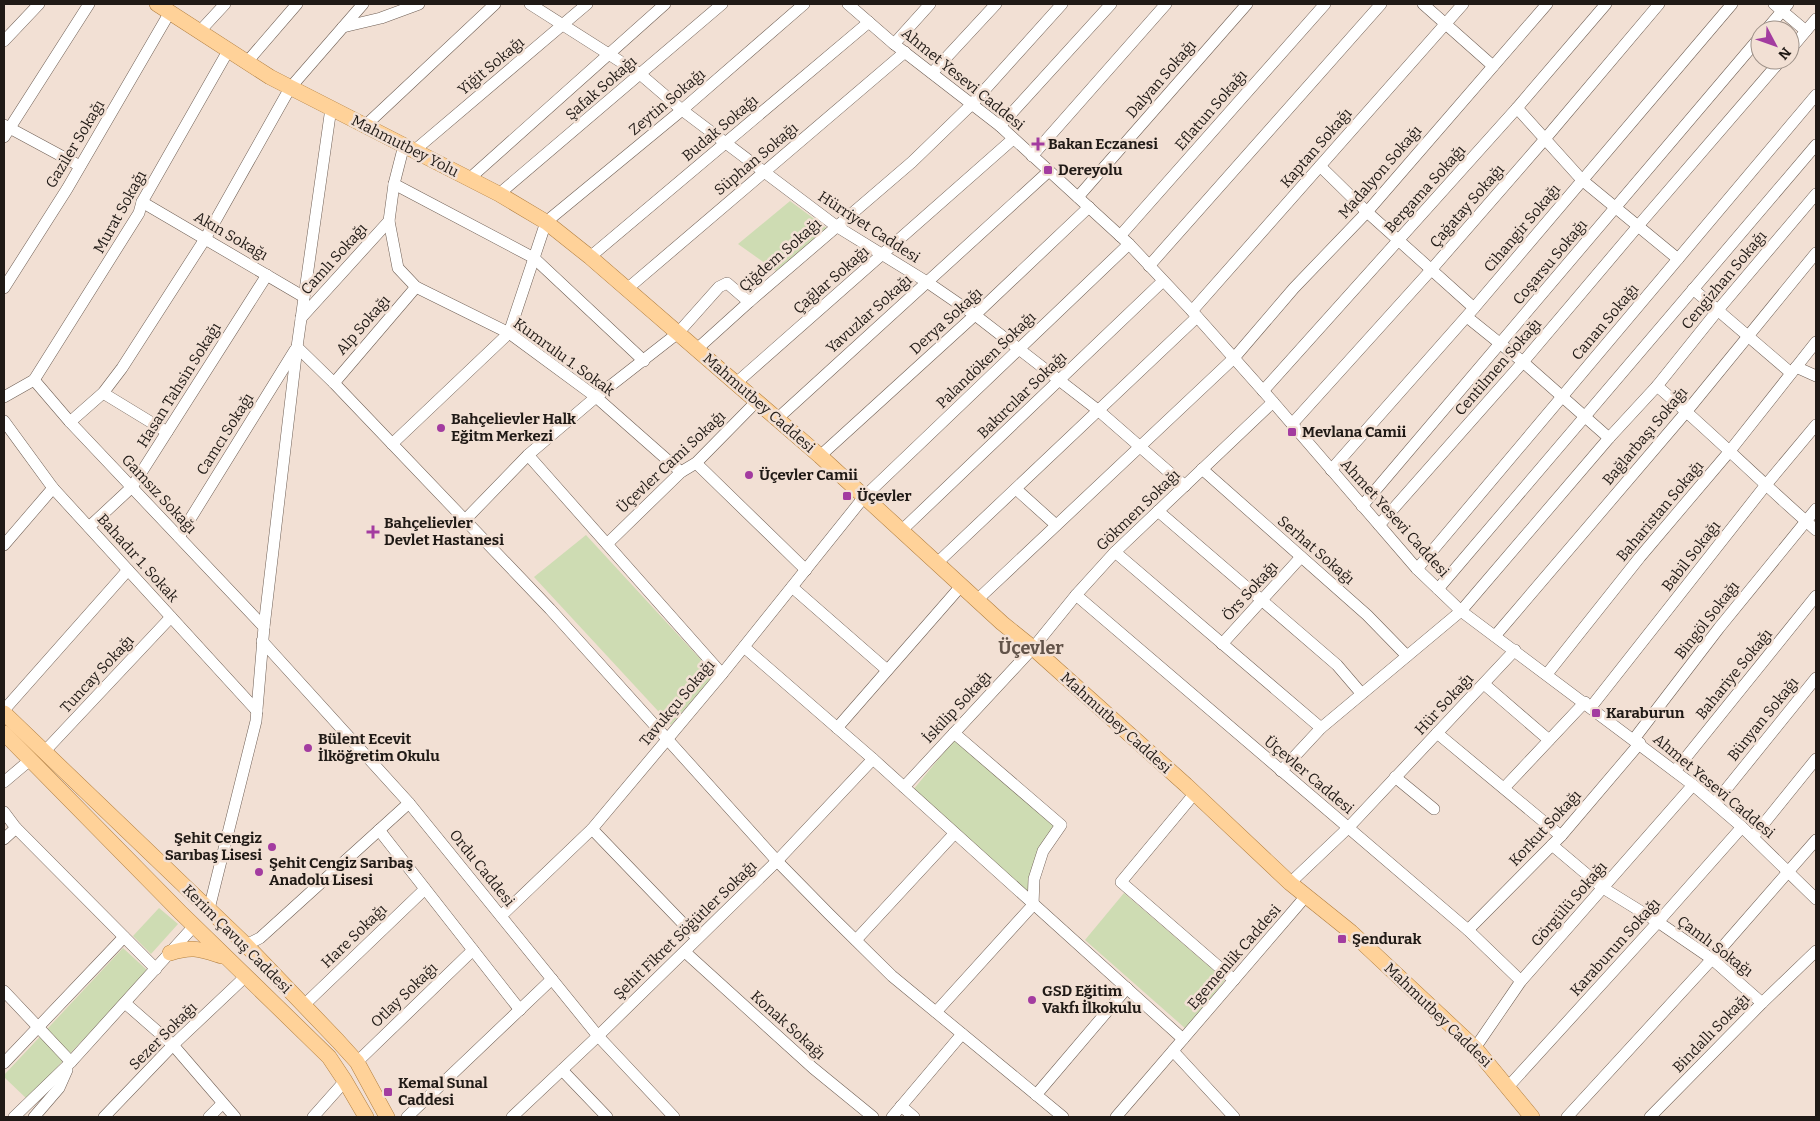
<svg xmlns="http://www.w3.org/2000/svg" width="1820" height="1121" viewBox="0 0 1820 1121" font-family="Bitter,serif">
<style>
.green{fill:#cedcb3}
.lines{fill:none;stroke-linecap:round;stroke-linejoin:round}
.minor-casing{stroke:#6f5f55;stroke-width:12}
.major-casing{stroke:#b17e3f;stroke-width:16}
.minor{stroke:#fff;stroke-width:11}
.major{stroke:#ffd299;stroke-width:15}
.poi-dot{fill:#a33ca0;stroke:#f2e0d4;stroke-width:2}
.labels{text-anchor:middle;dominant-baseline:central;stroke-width:5;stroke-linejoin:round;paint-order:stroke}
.street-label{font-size:15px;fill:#201a16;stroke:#f2e0d4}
.poi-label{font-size:15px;font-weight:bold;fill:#201a16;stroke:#f2e0d4;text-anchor:start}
.quarter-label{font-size:18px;font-weight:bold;fill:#625349;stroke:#f2e0d4}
</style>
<rect width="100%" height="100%" fill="#f2e0d4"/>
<!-- green -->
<g class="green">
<polygon points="790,201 828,229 776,271 738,244"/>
<polygon points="586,535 715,675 671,725 534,577"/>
<polygon points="955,739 1057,827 1038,852 1027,893 913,790"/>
<polygon points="1124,893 1225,980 1186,1029 1085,940"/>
<polygon points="159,908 178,924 151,954 133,936"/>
<polygon points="123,948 148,971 27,1099 4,1077 4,1075"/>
</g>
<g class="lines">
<!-- minor casing -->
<g class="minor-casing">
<g id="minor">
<polyline points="530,4 640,74 682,110 836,226 927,282 975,315 1099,411 1185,486"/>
<polyline points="848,4 894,44 1000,126 1129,244 1192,311 1273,402 1417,569 1461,611 1693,785 1742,827 1816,899"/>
<polyline points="1423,4 1493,66"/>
<polyline points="1774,4 1806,31"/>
<polyline points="343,27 381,18 419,4"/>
<polyline points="1766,30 1788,4"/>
<polyline points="200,31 225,4"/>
<polyline points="4,41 39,4"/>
<polyline points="894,44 930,4"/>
<polyline points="1790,50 1816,19"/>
<polyline points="247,62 297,4"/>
<polyline points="932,73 996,4"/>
<polyline points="1517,108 1582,180 1678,259"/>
<polyline points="4,125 80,166"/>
<polyline points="366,125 495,4"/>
<polyline points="1000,126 1111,4"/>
<polyline points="4,137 89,4"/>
<polyline points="404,145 394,184 389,221 398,268 416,287 509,333 596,397 681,472"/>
<polyline points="415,150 587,4"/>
<polyline points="1032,156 1166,4"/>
<polyline points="1320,166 1367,212 1474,308"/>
<polyline points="469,179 665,4"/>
<polyline points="394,184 534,258 644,361"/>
<polyline points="499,194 722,4"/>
<polyline points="1078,197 1247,4"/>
<polyline points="142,202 304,297"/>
<polyline points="1120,236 1325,4"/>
<polyline points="590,257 869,22"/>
<polyline points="1149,266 1381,4"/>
<polyline points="4,288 67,189 170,12"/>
<polyline points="627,289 905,52"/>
<polyline points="1693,289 1791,373"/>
<polyline points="1192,311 1463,4"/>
<polyline points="1467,317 1523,362 1609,438"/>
<polyline points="301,318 389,221"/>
<polyline points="297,347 334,383 550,609 777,861 829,914 892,976 1063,1117"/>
<polyline points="697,349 749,302 912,162 972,104 1062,4"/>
<polyline points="1796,367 1816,376"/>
<polyline points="34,380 70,422 264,627"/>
<polyline points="334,383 416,287"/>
<polyline points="735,384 1013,139"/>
<path d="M1657,386c55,47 105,97 159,144"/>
<polyline points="1263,391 1517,108 1606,4"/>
<polyline points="103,393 167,432"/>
<polyline points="4,397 34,380 139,213 142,202 228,51"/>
<polyline points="777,419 1049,171"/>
<polyline points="4,421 53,488 257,711"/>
<polyline points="70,422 103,393 122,368 205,239 290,88 363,4"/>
<polyline points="1292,424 1431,270 1545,139 1659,4"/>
<polyline points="392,444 509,333 546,222 682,110 804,4"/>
<polyline points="528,455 722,674"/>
<polyline points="820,456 975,315 1089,207"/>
<polyline points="696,463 806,570"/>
<polyline points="1202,469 1367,615 1407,656"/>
<polyline points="1331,470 1474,308 1732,4"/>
<polyline points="1016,489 1056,525"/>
<polyline points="1362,506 1760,37"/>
<polyline points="1158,511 1337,665 1361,693"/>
<polyline points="465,520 528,455 596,397 678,333 719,287 727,283 749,302"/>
<polyline points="1379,525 1523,362 1638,226 1781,60"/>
<polyline points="89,527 132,487 267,275"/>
<polyline points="901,531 1163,281"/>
<polyline points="179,537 295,350"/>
<polyline points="607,544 681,472 696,463 756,402"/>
<polyline points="4,545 53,488"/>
<polyline points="1115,552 1321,728 1461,611 1609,438 1657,386 1718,310 1816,194"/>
<polyline points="936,564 1197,317"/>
<polyline points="1417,569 1816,95"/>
<polyline points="792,587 887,670"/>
<polyline points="1438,589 1816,145"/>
<polyline points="1076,595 1468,930 1521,981"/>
<polyline points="977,600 1234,358 1294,288 1367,212 1547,4"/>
<polyline points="1495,636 1687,411 1816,253"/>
<polyline points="262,641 409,803 598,1036 674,1117"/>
<polyline points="1222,644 1301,557"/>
<polyline points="744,647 873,759 1183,1039"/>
<polyline points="1547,674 1640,557 1729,452 1816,342"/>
<polyline points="1484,684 1549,740"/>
<polyline points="1591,707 1765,486 1816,425"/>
<polyline points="4,710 128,570"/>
<polyline points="837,728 961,586"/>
<polyline points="1437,733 1561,836"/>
<polyline points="1634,739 1719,628 1816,509"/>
<polyline points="45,751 171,617"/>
<polyline points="1281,771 1321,728"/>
<polyline points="1675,771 1816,596"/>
<polyline points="1395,777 1434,809"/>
<polyline points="4,782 30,760"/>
<polyline points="904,787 1033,648 1076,595 1115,552 1273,402"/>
<polyline points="1504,788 1585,702"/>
<polyline points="1195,793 1121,882 1234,980"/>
<polyline points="1715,803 1816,678"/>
<polyline points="4,812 16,828 156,969"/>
<polyline points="592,829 697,938"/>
<polyline points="379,830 520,1010"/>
<polyline points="1753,837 1816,759"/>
<polyline points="4,839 16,828"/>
<polyline points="1552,845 1603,888 1658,922 1712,959 1762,1003"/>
<polyline points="1290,883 1348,828 1515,650"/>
<polyline points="209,909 256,721 264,627 297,347 331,108"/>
<polyline points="501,916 592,829 722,674 864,497 1129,244"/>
<polyline points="1468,930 1561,836 1640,743"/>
<polyline points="856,940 954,834"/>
<polyline points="246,945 260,938 409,803"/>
<polyline points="685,952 813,1068 873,1117"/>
<polyline points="4,991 71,1062"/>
<polyline points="125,1003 173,1045 235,1117"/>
<polyline points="304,1005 425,889"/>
<polyline points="936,1012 1033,905 1034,879 1043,851 1061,825 954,733"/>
<polyline points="1475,1048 1521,981 1693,785"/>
<polyline points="1173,1051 1234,1117"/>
<polyline points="357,1062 473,950"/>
<polyline points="4,1063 124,937"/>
<polyline points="562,1070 607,1117"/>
<polyline points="1508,1087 1658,922 1742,827"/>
<polyline points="1036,1095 1127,988"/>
<polyline points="901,1106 914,1117"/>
<polyline points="14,1117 71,1062 194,926"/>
<polyline points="34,1117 59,1088 67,1070"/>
<polyline points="104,1117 173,1045 245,977"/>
<polyline points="209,1117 222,1104"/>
<polyline points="313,1117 345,1081"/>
<polyline points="407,1117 552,979"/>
<polyline points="512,1117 598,1036 777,861 873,759"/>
<polyline points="892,1117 962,1034"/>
<polyline points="1116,1117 1306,896"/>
<polyline points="1567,1117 1712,959 1816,840"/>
<polyline points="1650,1117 1762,1003 1816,951"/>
</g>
</g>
<!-- major casing -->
<g class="major-casing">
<g id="major">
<polyline points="157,4 270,77 499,194 546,222 590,257 820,456 1002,623 1033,648 1186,785 1290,883 1351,932 1475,1048 1532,1117"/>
<polyline points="4,713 246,945 338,1041 357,1062 387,1117"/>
<polyline points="4,733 180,912 329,1057 345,1081 366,1117"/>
<path d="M170,953c23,-7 29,-4 52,3"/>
</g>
</g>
<!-- minor -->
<use href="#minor" class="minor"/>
<!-- major -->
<use href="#major" class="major"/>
</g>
<!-- markers -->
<g class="poi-dot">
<path d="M1035.5 136.5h5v5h5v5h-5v5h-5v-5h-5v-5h5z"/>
<rect x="1043" y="165" width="10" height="10" rx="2.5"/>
<circle cx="441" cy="428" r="5"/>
<rect x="1287" y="427" width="10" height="10" rx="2.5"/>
<circle cx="749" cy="475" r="5"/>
<rect x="842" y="491" width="10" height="10" rx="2.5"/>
<path d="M370.5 524.5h5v5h5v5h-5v5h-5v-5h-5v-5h5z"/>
<rect x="1591" y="708" width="10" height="10" rx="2.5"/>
<circle cx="308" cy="748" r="5"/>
<circle cx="272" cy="847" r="5"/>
<circle cx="259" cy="872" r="5"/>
<rect x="1337" y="934" width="10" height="10" rx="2.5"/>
<circle cx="1032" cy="1000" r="5"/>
<rect x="383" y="1087" width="10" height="10" rx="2.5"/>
</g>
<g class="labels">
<!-- street labels -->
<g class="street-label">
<text transform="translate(491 66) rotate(-40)">Yiğit Sokağı</text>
<text transform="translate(963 79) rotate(39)">Ahmet Yesevi Caddesi</text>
<text transform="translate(1161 79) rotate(-49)">Dalyan Sokağı</text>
<text transform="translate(601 88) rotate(-41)">Şafak Sokağı</text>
<text transform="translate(667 102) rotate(-40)">Zeytin Sokağı</text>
<text transform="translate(1211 110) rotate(-49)">Eflatun Sokağı</text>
<text transform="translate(720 128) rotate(-40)">Budak Sokağı</text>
<text transform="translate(75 144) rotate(-59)">Gaziler Sokağı</text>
<text transform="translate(405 146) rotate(27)">Mahmutbey Yolu</text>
<text transform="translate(1316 148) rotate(-49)">Kaptan Sokağı</text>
<text transform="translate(756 159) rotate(-40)">Süphan Sokağı</text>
<text transform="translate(1380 172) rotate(-49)">Madalyon Sokağı</text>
<text transform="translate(1425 189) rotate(-48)">Bergama Sokağı</text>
<text transform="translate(1467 206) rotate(-49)">Çağatay Sokağı</text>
<text transform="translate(120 212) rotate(-61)">Murat Sokağı</text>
<text transform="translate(869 227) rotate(33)">Hürriyet Caddesi</text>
<text transform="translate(1522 228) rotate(-50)">Cihangir Sokağı</text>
<text transform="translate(231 236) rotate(30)">Akın Sokağı</text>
<text transform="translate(780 255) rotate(-41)">Çiğdem Sokağı</text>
<text transform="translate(334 259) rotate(-48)">Camlı Sokağı</text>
<text transform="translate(1550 262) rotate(-50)">Coşarsu Sokağı</text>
<text transform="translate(831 280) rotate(-41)">Çağlar Sokağı</text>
<text transform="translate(1724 280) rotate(-50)">Cengizhan Sokağı</text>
<text transform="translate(869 314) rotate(-42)">Yavuzlar Sokağı</text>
<text transform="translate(946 321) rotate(-42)">Derya Sokağı</text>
<text transform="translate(1605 322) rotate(-50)">Canan Sokağı</text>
<text transform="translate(363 325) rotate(-49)">Alp Sokağı</text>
<text transform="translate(564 357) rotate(36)">Kumrulu 1. Sokak</text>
<text transform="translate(986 360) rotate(-44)">Palandöken Sokağı</text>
<text transform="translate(1498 367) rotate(-49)">Centilmen Sokağı</text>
<text transform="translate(179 385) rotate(-58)">Hasan Tahsin Sokağı</text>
<text transform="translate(1022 395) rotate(-44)">Bakırcılar Sokağı</text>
<text transform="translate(759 403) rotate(41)">Mahmutbey Caddesi</text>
<text transform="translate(225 434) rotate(-58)">Camcı Sokağı</text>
<text transform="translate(1645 436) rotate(-50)">Bağlarbaşı Sokağı</text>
<text transform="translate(671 462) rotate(-43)">Üçevler Cami Sokağı</text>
<text transform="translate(159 494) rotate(47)">Gamsız Sokağı</text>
<text transform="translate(1138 510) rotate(-44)">Gökmen Sokağı</text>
<text transform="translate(1660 511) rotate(-50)">Baharistan Sokağı</text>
<text transform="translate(1395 518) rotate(48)">Ahmet Yesevi Caddesi</text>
<text transform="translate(1316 550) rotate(41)">Serhat Sokağı</text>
<text transform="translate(1691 556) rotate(-52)">Babil Sokağı</text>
<text transform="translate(138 558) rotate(48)">Bahadır 1. Sokak</text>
<text transform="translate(1250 591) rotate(-48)">Örs Sokağı</text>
<text transform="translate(1707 620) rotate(-52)">Bingöl Sokağı</text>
<text transform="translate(97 674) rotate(-47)">Tuncay Sokağı</text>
<text transform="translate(1734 674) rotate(-51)">Bahariye Sokağı</text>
<text transform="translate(677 703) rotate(-50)">Tavukçu Sokağı</text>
<text transform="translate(1444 704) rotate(-47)">Hür Sokağı</text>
<text transform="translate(957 707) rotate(-47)">İskilip Sokağı</text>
<text transform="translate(1763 719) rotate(-51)">Bünyan Sokağı</text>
<text transform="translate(1116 723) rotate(42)">Mahmutbey Caddesi</text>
<text transform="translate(1309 775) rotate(40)">Üçevler Caddesi</text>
<text transform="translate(1714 786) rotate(40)">Ahmet Yesevi Caddesi</text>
<text transform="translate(1545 828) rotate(-47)">Korkut Sokağı</text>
<text transform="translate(482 868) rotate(51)">Ordu Caddesi</text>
<text transform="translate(1569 904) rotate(-49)">Görgülü Sokağı</text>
<text transform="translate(685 930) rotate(-44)">Şehit Fikret Söğütler Sokağı</text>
<text transform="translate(354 936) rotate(-44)">Hare Sokağı</text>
<text transform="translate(237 939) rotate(45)">Kerim Çavuş Caddesi</text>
<text transform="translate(1715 946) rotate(37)">Çamlı Sokağı</text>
<text transform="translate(1615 947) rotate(-48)">Karaburun Sokağı</text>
<text transform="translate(1234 957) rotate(-49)">Egemenlik Caddesi</text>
<text transform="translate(404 995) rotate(-44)">Otlay Sokağı</text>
<text transform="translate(1438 1015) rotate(44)">Mahmutbey Caddesi</text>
<text transform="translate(788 1025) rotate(42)">Konak Sokağı</text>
<text transform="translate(1711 1033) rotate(-46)">Bindallı Sokağı</text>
<text transform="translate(163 1036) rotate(-45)">Sezer Sokağı</text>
</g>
<!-- poi labels -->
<g class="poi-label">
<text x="1048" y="144">Bakan Eczanesi</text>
<text x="1058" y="170">Dereyolu</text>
<text x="451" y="419">Bahçelievler Halk<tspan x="451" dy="17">Eğitm Merkezi</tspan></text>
<text x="1302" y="432">Mevlana Camii</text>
<text x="759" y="475">Üçevler Camii</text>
<text x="857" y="496">Üçevler</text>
<text x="384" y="523">Bahçelievler<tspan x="384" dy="17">Devlet Hastanesi</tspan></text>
<text x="1606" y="713">Karaburun</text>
<text x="318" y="739">Bülent Ecevit<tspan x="318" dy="17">İlköğretim Okulu</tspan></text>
<text x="262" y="838" text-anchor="end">Şehit Cengiz<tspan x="262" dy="17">Sarıbaş Lisesi</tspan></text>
<text x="269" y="863">Şehit Cengiz Sarıbaş<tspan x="269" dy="17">Anadolu Lisesi</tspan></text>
<text x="1352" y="939">Şendurak</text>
<text x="1042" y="991">GSD Eğitim<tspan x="1042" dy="17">Vakfı İlkokulu</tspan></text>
<text x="398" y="1083">Kemal Sunal<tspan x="398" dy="17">Caddesi</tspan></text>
</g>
<!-- quarter labels -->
<g class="quarter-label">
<text x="1031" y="648">Üçevler</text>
</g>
</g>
<!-- border -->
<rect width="1820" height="1121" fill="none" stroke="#201a16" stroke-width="10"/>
<!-- north arrow -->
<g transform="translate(1775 45) rotate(131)"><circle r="24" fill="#f2e0d4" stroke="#9e9188"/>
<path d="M0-4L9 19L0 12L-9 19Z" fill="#a33ca0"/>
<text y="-8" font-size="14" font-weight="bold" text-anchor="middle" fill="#201a16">N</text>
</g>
</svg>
